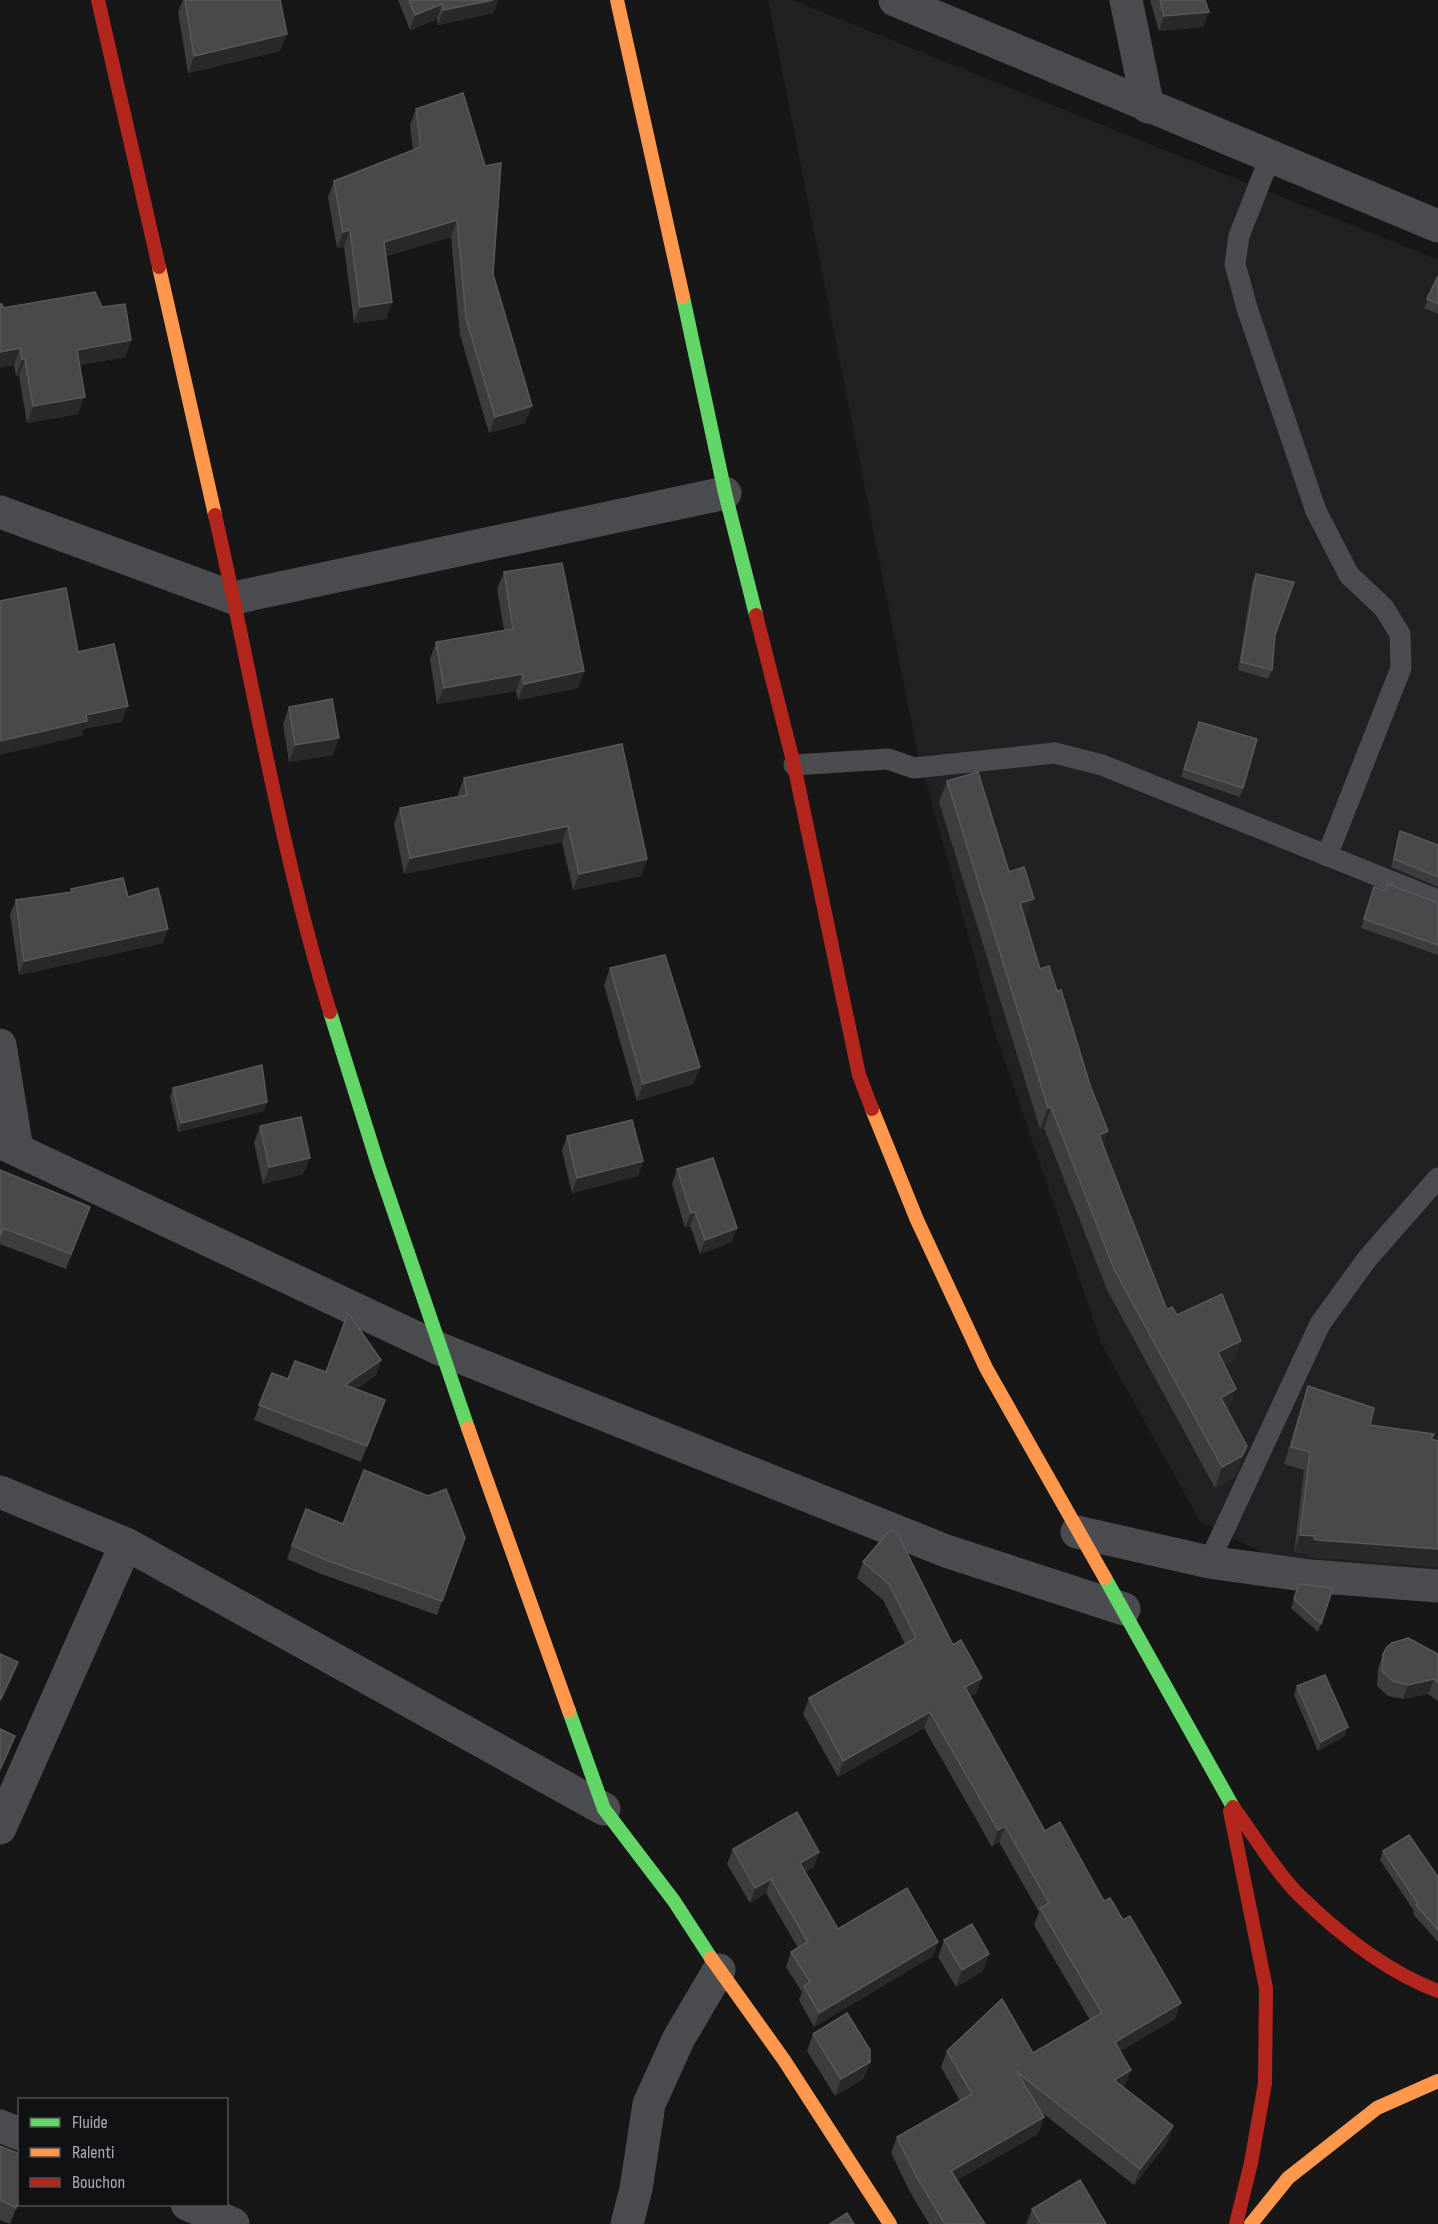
<svg xmlns="http://www.w3.org/2000/svg" width="1438" height="2224" viewBox="0 0 1438 2224" font-family="'Sofia Sans Condensed',sans-serif">
<style>
.built{fill:#212123}
.lines{fill:none;stroke-linecap:round;stroke-linejoin:round}
.lane{stroke:#4b4c50;stroke-width:21}
.street{stroke:#4b4c50;stroke-width:33}
.fast{stroke:#63d668;stroke-width:14}
.slow{stroke:#ff974d;stroke-width:14}
.jam{stroke:#b3261e;stroke-width:14}
.wall{fill:#3d3d3f}
.shaded-wall{fill:#29292a}
.building{fill:#49494c;stroke:#58595d;stroke-width:1.5}
</style>
<rect width="100%" height="100%" fill="#171717"/>
<!-- built -->
<polygon class="built" points="768,0 792,0 1438,260 1438,1576 1298,1571 1200,1521 1102,1345 994,1029 916,745"/>
<g class="lines">
<!-- lane -->
<g class="lane">
<polyline points="1270,157 1239,236 1235,264 1247,308 1316,511 1349,575 1384,608 1400,634 1401,668 1327,856"/>
<polyline points="794,765 888,759 914,768 1055,753 1102,765 1438,900"/>
<polyline points="1209,1562 1320,1324 1367,1259 1438,1178"/>
</g>
<!-- street -->
<g class="street">
<polyline points="895,0 1438,226"/>
<polyline points="1126,0 1148,107"/>
<polyline points="0,512 234,598 725,493"/>
<polyline points="0,1045 17,1149"/>
<polyline points="0,1142 440,1349 946,1551 1124,1609"/>
<polyline points="0,1492 126,1544 604,1809"/>
<polyline points="1077,1532 1209,1562 1310,1576 1438,1586"/>
<polyline points="0,1828 126,1544"/>
<polyline points="0,2126 20,2134"/>
<polyline points="187,2204 233,2224"/>
<polyline points="627,2224 636,2189 649,2104 679,2038 719,1970"/>
</g>
<!-- fast -->
<g class="fast">
<polyline points="683,297 725,493 756,615"/>
<polyline points="330,1012 379,1168 468,1428"/>
<polyline points="1105,1578 1233,1807"/>
<polyline points="569,1711 604,1809 674,1901 711,1958"/>
</g>
<!-- slow -->
<g class="slow">
<polyline points="617,0 683,297"/>
<polyline points="159,267 215,515"/>
<polyline points="872,1109 917,1220 986,1368 1105,1578"/>
<polyline points="468,1428 569,1711"/>
<polyline points="711,1958 784,2060 890,2224"/>
<polyline points="1251,2224 1288,2178 1377,2108 1438,2081"/>
</g>
<!-- jam -->
<g class="jam">
<polyline points="98,0 159,267"/>
<path d="M215,515c38,166 65,334 115,497"/>
<polyline points="756,615 794,765 859,1075 872,1109"/>
<path d="M1233,1807c21,28 42,64 66,88 39,38 88,77 139,96"/>
<polyline points="1230,1811 1266,1988 1265,2083 1251,2163 1236,2224"/>
</g>
</g>
<!-- wall -->
<g class="wall">
<polygon points="183,0 280,0 280,51 188,73 178,12"/>
<polygon points="398,0 498,0 493,13 438,25 437,19 410,30"/>
<polygon points="1150,0 1205,0 1203,27 1159,31"/>
<polygon points="416,109 493,274 525,423 489,433 460,335 451,237 386,256 392,302 386,319 354,323 344,247 337,248 328,197 334,181 413,151 410,125"/>
<polygon points="1438,276 1438,314 1424,308"/>
<polygon points="102,307 131,340 125,357 79,365 78,414 27,423 19,376 16,376 3,308"/>
<polygon points="504,572 584,671 578,688 518,700 516,691 437,704 430,659 436,642 504,630 497,589"/>
<polygon points="1256,574 1275,635 1272,670 1268,679 1238,670 1252,583"/>
<polygon points="289,707 333,755 289,762 283,724"/>
<polygon points="1199,722 1243,788 1240,797 1181,777"/>
<polygon points="464,778 647,859 641,876 573,890 562,842 404,874 394,824 400,808 458,796 458,794"/>
<polygon points="947,781 1009,872 1026,919 1025,920 1040,969 1057,991 1090,1085 1108,1131 1103,1145 1167,1310 1177,1315 1241,1341 1233,1361 1224,1366 1229,1410 1228,1411 1247,1446 1235,1477 1215,1488 1107,1290 1044,1128 1040,1129 939,802"/>
<polygon points="1400,831 1438,845 1438,887 1391,867 1397,840"/>
<polygon points="1388,884 1438,903 1438,955 1361,928 1374,887 1385,891"/>
<polygon points="71,889 128,897 163,943 19,975 10,914 16,900 70,893"/>
<polygon points="610,968 700,1067 693,1084 637,1101 604,985"/>
<polygon points="173,1088 267,1102 264,1111 178,1132 170,1097"/>
<polygon points="260,1126 303,1174 263,1184 254,1143"/>
<polygon points="567,1136 643,1161 638,1176 572,1193 562,1151"/>
<polygon points="677,1169 732,1242 700,1254 690,1226 685,1228 672,1184"/>
<polygon points="0,1170 90,1207 66,1269 0,1244"/>
<polygon points="381,1360 376,1375 356,1389 379,1416 361,1462 254,1420 272,1373 288,1379"/>
<polygon points="1308,1386 1374,1408 1312,1557 1308,1557 1309,1554 1294,1552 1304,1470 1284,1464 1302,1404"/>
<polygon points="428,1496 465,1538 437,1615 321,1574 287,1559 292,1545 343,1524"/>
<polygon points="890,1530 976,1694 970,1697 1045,1831 1104,1901 1175,2019 1120,2051 1125,2086 1123,2087 1173,2126 1167,2143 1134,2185 1040,2111 1044,2117 1038,2134 957,2180 985,2224 929,2224 910,2192 891,2153 897,2137 960,2101 941,2067 947,2051 1033,2053 1090,2020 1034,1925 1039,1912 999,1842 992,1847 924,1728 838,1777 803,1714 809,1698 905,1644 883,1600 857,1578 863,1562"/>
<polygon points="1299,1584 1333,1588 1318,1632 1291,1608"/>
<polygon points="1383,1654 1438,1654 1438,1701 1428,1694 1403,1699 1388,1696 1377,1686 1378,1669"/>
<polygon points="1297,1686 1345,1736 1318,1751 1294,1695"/>
<polygon points="733,1849 814,1867 805,1872 838,1929 938,1942 933,1956 814,2027 799,2000 802,1992 786,1967 791,1952 798,1948 766,1893 750,1903 727,1864"/>
<polygon points="1383,1851 1438,1877 1438,1942 1413,1914 1414,1911 1380,1860"/>
<polygon points="944,1940 983,1971 956,1987 938,1957"/>
<polygon points="813,2034 870,2062 863,2079 835,2096 807,2051"/>
<polygon points="0,2146 20,2199 10,2224 0,2220"/>
<polygon points="1032,2209 1106,2224 1026,2224"/>
</g>
<!-- shaded-wall -->
<g class="shaded-wall">
<polygon points="493,0 498,0 493,13 438,25 443,10"/>
<polygon points="442,4 437,19 410,30 415,15"/>
<polygon points="1209,12 1203,27 1159,31 1164,16"/>
<polygon points="287,34 280,51 188,73 194,56"/>
<polygon points="457,220 451,237 378,258 384,242"/>
<polygon points="350,230 344,247 337,248 343,232"/>
<polygon points="392,302 386,319 354,323 360,307"/>
<polygon points="131,340 125,357 71,366 77,350"/>
<polygon points="20,348 14,365 0,368 0,352"/>
<polygon points="22,359 25,359 19,376 16,376"/>
<polygon points="85,397 78,414 27,423 33,406"/>
<polygon points="532,406 525,423 489,433 495,417"/>
<polygon points="584,671 578,688 518,700 524,684"/>
<polygon points="522,674 516,691 437,704 444,688"/>
<polygon points="128,706 122,722 84,729 82,736 0,755 0,741 86,715"/>
<polygon points="339,738 333,755 289,762 295,745"/>
<polygon points="568,826 562,842 404,874 410,858"/>
<polygon points="647,859 641,876 573,890 579,874"/>
<polygon points="1034,899 1026,919 1012,924 1020,903"/>
<polygon points="168,929 163,943 19,975 24,961"/>
<polygon points="700,1067 693,1084 637,1101 643,1084"/>
<polygon points="267,1102 264,1111 178,1132 181,1123"/>
<polygon points="1051,1107 1044,1128 1040,1129 1048,1108"/>
<polygon points="1108,1131 1101,1152 1099,1135"/>
<polygon points="310,1158 303,1174 263,1184 269,1167"/>
<polygon points="643,1161 638,1176 572,1193 577,1178"/>
<polygon points="695,1212 690,1226 685,1228 691,1213"/>
<polygon points="737,1228 732,1242 700,1254 705,1240"/>
<polygon points="1241,1341 1233,1361 1210,1373 1218,1352"/>
<polygon points="381,1360 376,1375 340,1401 345,1385"/>
<polygon points="1236,1389 1229,1410 1213,1418 1221,1398"/>
<polygon points="1247,1446 1235,1477 1215,1488 1222,1467"/>
<polygon points="1300,1535 1315,1536 1309,1554 1294,1552"/>
<polygon points="1314,1539 1438,1549 1438,1567 1308,1557"/>
<polygon points="18,1662 12,1679 0,1704 0,1700"/>
<polygon points="982,1678 976,1694 959,1704 965,1687"/>
<polygon points="1434,1679 1428,1694 1403,1699 1408,1685"/>
<polygon points="930,1712 924,1728 838,1777 843,1761"/>
<polygon points="1348,1727 1345,1736 1318,1751 1321,1742"/>
<polygon points="15,1736 9,1753 0,1773 0,1769"/>
<polygon points="1005,1826 999,1842 992,1847 998,1830"/>
<polygon points="819,1852 814,1867 795,1878 800,1863"/>
<polygon points="771,1879 766,1893 750,1903 755,1888"/>
<polygon points="938,1942 933,1956 814,2027 819,2013"/>
<polygon points="989,1954 983,1971 956,1987 962,1970"/>
<polygon points="1181,2003 1175,2019 1109,2058 1115,2042"/>
<polygon points="870,2062 863,2079 835,2096 841,2079"/>
<polygon points="1131,2070 1125,2086 1108,2096 1114,2080"/>
<polygon points="1044,2117 1038,2134 945,2187 951,2171"/>
<polygon points="1173,2126 1167,2143 1134,2185 1140,2169"/>
</g>
<!-- building -->
<g class="building">
<polygon points="185,0 280,0 287,34 194,56"/>
<polygon points="409,0 493,0 443,10 442,4 415,15"/>
<polygon points="1160,0 1205,0 1209,12 1164,16"/>
<polygon points="463,93 485,166 501,163 493,274 532,406 495,417 466,318 457,220 384,242 392,302 360,307 350,230 343,232 334,181 421,147 416,109"/>
<polygon points="1438,276 1438,304 1427,299"/>
<polygon points="95,292 102,307 125,304 131,340 77,350 85,397 33,406 25,359 22,359 20,348 0,352 0,304 2,304 3,308"/>
<polygon points="562,563 584,671 524,684 522,674 444,688 436,642 513,629 504,572"/>
<polygon points="1256,574 1294,582 1275,635 1272,670 1241,662"/>
<polygon points="66,588 78,652 114,644 128,706 86,715 87,721 0,741 0,601"/>
<polygon points="332,699 339,738 295,745 289,707"/>
<polygon points="1199,722 1257,739 1243,788 1184,769"/>
<polygon points="622,744 647,859 579,874 568,826 410,858 400,808 467,795 464,778"/>
<polygon points="978,772 1009,872 1024,867 1034,899 1020,903 1040,969 1049,966 1057,991 1061,990 1090,1085 1108,1131 1099,1135 1167,1310 1172,1307 1177,1315 1222,1294 1241,1341 1218,1352 1236,1389 1221,1398 1247,1446 1242,1456 1222,1467 1114,1269 1051,1107 1048,1108 947,781"/>
<polygon points="1400,831 1438,845 1438,877 1394,859"/>
<polygon points="123,878 128,897 158,888 168,929 24,961 16,900 72,892 71,889"/>
<polygon points="1388,884 1438,903 1438,945 1364,919 1374,887 1386,891"/>
<polygon points="665,955 700,1067 643,1084 610,968"/>
<polygon points="262,1065 267,1102 181,1123 173,1088"/>
<polygon points="301,1117 310,1158 269,1167 260,1126"/>
<polygon points="632,1120 643,1161 577,1178 567,1136"/>
<polygon points="713,1158 737,1228 705,1240 695,1212 691,1213 677,1169"/>
<polygon points="0,1170 90,1207 71,1254 3,1228 0,1236"/>
<polygon points="348,1313 381,1360 345,1385 385,1400 367,1446 259,1405 272,1373 288,1379 295,1361 326,1372"/>
<polygon points="1308,1386 1374,1408 1370,1425 1434,1434 1431,1439 1438,1441 1438,1549 1318,1540 1314,1539 1315,1536 1300,1535 1310,1452 1291,1447"/>
<polygon points="364,1470 428,1496 446,1489 465,1538 442,1601 326,1560 292,1545 306,1509 343,1524"/>
<polygon points="890,1530 897,1533 953,1645 961,1640 982,1678 965,1687 1045,1831 1060,1822 1104,1901 1110,1898 1123,1920 1130,1916 1181,2003 1115,2042 1131,2070 1114,2080 1173,2126 1140,2169 1016,2071 1044,2117 951,2171 985,2224 945,2224 916,2176 897,2137 972,2094 947,2051 1002,1999 1033,2053 1102,2013 1040,1908 1049,1903 1005,1826 998,1830 930,1712 843,1761 809,1698 916,1638 889,1584 863,1562"/>
<polygon points="1299,1584 1333,1588 1321,1624 1294,1599"/>
<polygon points="1408,1638 1438,1654 1438,1683 1434,1679 1408,1685 1393,1681 1382,1671 1383,1654 1387,1647 1392,1643"/>
<polygon points="0,1654 18,1662 0,1700"/>
<polygon points="1325,1675 1348,1727 1321,1742 1297,1686"/>
<polygon points="0,1729 15,1736 0,1769"/>
<polygon points="797,1812 819,1852 800,1863 838,1929 907,1888 938,1942 819,2013 804,1986 810,1982 791,1952 808,1942 771,1879 755,1888 733,1849"/>
<polygon points="1409,1835 1438,1877 1438,1930 1416,1905 1418,1904 1383,1851"/>
<polygon points="972,1924 989,1954 962,1970 944,1940"/>
<polygon points="847,2013 870,2050 870,2062 841,2079 813,2034"/>
<polygon points="0,2146 20,2154 20,2199 16,2208 0,2200"/>
<polygon points="1080,2180 1106,2224 1041,2224 1032,2209"/>
<polygon points="847,2213 854,2224 830,2224"/>
</g>
<!-- legend -->
<rect x="18" y="2098" width="210" height="108" fill="#111113" stroke="#4d4f55" stroke-width="1.5"/>
<rect x="30" y="2118" width="30" height="9" fill="#63d668" stroke="#4d4f55" stroke-width="1.5"/>
<text x="72" y="2128" font-size="18" fill="#a8adb8">Fluide</text>
<rect x="30" y="2148" width="30" height="9" fill="#ff974d" stroke="#4d4f55" stroke-width="1.5"/>
<text x="72" y="2158" font-size="18" fill="#a8adb8">Ralenti</text>
<rect x="30" y="2178" width="30" height="9" fill="#b3261e" stroke="#4d4f55" stroke-width="1.5"/>
<text x="72" y="2188" font-size="18" fill="#a8adb8">Bouchon</text>
</svg>
